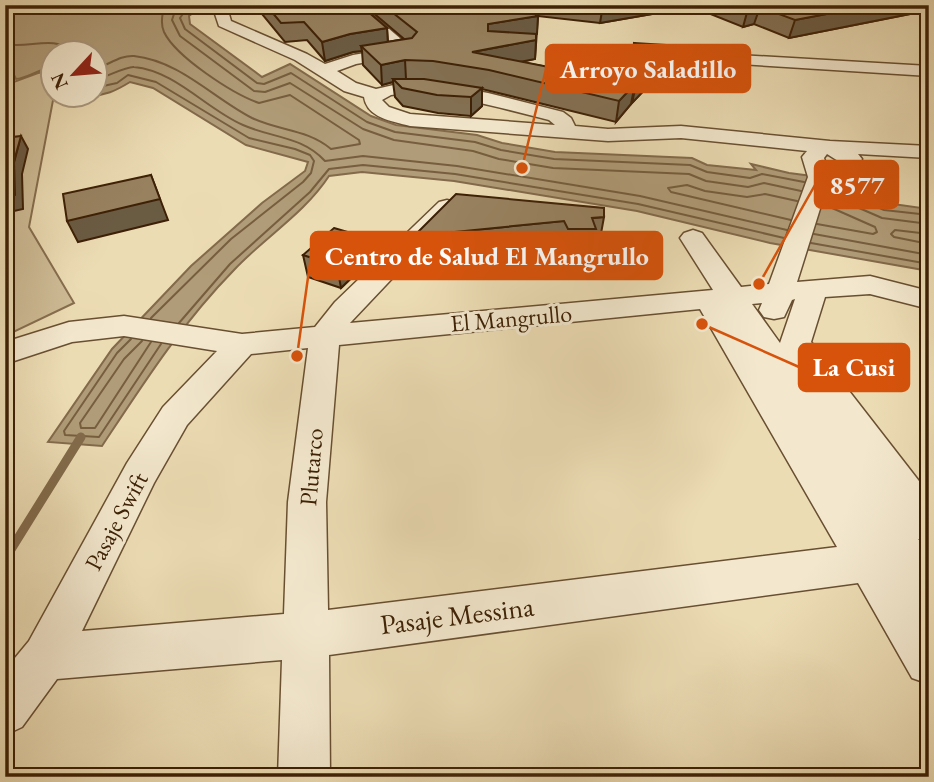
<svg xmlns="http://www.w3.org/2000/svg" width="934" height="782" viewBox="0 0 934 782" font-family="'EB Garamond',serif">
<style>
.green{fill:#cebc96;stroke:#866e4e;stroke-width:2}
.water{fill:#b09c78;stroke:#826a4a;stroke-width:2}
.lines{fill:none;stroke-linecap:round;stroke-linejoin:round}
.shore{stroke:#765e3e;stroke-width:2}
.stream{stroke:#826a4a;stroke-width:9}
.minor-casing{stroke:#694f31;stroke-width:3}
.minor{fill:#f3e8ce;fill-rule:evenodd}
.wall{fill:#837053;stroke:#3d2005;stroke-width:2}
.shaded-wall{fill:#6a5b43;stroke:#3d2005;stroke-width:2}
.building{fill:#988260;stroke:#3d2005;stroke-width:2}
.labels{text-anchor:middle;dominant-baseline:central;stroke-width:6;stroke-linejoin:round;paint-order:stroke}
.street-label{font-size:24px;fill:#3d2005;stroke:#f3e8ce}
.near-street-label{font-size:28px;fill:#3d2005;stroke:#f3e8ce}
.leader{fill:none;stroke:#d7530b;stroke-width:2.5}
.callout-dot{fill:#d7530b;stroke:#f3e8ce;stroke-width:2.5}
.callout{fill:#d7530b;stroke:#d7530b;stroke-width:2.5}
.callout-label{font-size:26px;text-anchor:middle;font-weight:bold;fill:#fff}
</style>
<rect width="100%" height="100%" fill="#ecdcb4"/>
<filter id="stains"><feTurbulence type="fractalNoise" baseFrequency=".00286" numOctaves="4"/><feColorMatrix values="0 0 0 0 .2 0 0 0 0 .09 0 0 0 0 .02 0 0 0 .5 -.17"/></filter>
<radialGradient id="worn" r=".72"><stop offset=".6" stop-color="#630" stop-opacity="0"/><stop offset="1" stop-color="#630" stop-opacity=".3"/></radialGradient>
<!-- green -->
<polygon class="green" points="52,71 54,95 29,227 74,303 5,336 5,76 14,82 38,73"/>
<!-- water -->
<path class="water" d="M5,5h198l-14,11 1,8 72,53 28,-13 81,52 25,9 81,10 25,8 53,9 137,6 15,7 49,5 -5,-6 38,9 46,6 51,24 43,6v62l-159,-28 -133,-32 -183,-30 -92,-9 -33,4c-25,38 -64,61 -95,94 -52,53 -91,114 -132,176l-54,-4 64,-93 79,-83 71,-63 43,-32 3,-9 -62,-17 -93,-57 -23,-6c-13,8 -26,15 -43,13l7,-1v-42h-42v15c-13,2 -26,12 -36,12l-3,-6 -8,-3z"/>
<g class="lines">
<!-- shore -->
<g class="shore">
<polyline points="177,5 172,20 180,36 254,91 265,92 290,83 363,129 394,140 473,151 499,159 553,168 689,174 706,181 748,187 764,183 801,191"/>
<polyline points="189,5 180,18 185,29 257,83 264,84 291,73 367,122 395,132 475,142 501,150 554,159 690,165 707,172 750,178 762,174 804,182"/>
<path d="M5,44c25,5 48,-10 68,8"/>
<path d="M94,69c14,-3 25,-14 40,-13 46,5 79,42 118,62 27,13 55,11 79,31l29,-5 -1,-4 -69,-45 -31,8c-26,-9 -83,-46 -95,-71 -4,-9 -2,-18 1,-27"/>
<path d="M94,80c11,-2 32,-14 40,-13 42,4 72,42 109,58 29,13 59,11 82,36l38,-5 94,10 183,30 147,34"/>
<polyline points="94,88 117,83 128,75 156,82 249,138 295,149 310,155 314,161 311,173 303,182 231,239 151,318"/>
<polyline points="829,185 884,210 929,215"/>
<polyline points="827,194 882,218 929,224"/>
<polyline points="791,220 671,192 668,188 687,185 705,191 747,197 765,194 797,201"/>
<polyline points="817,224 873,234 877,232 875,227 823,204"/>
<polyline points="814,234 929,255"/>
<polyline points="929,234 895,230 891,234 894,237 929,244"/>
<polyline points="811,243 929,264"/>
<polyline points="179,323 230,264 310,192 329,169 363,165 455,174 638,204 784,238"/>
<polyline points="131,339 117,353 64,431 65,435 99,437 161,344"/>
<polyline points="142,341 124,359 80,423 81,428 95,428 151,342"/>
</g>
<!-- stream -->
<polyline class="stream" points="5,559 81,437"/>
<!-- minor casing -->
<g class="minor-casing">
<g id="minor">
<path d="M221,5h10l2,3 -4,6 2,7 76,33 18,10 28,-9 41,-7 -49,-43h16l54,46 -2,3 -57,10 -19,7 19,12 20,6 31,-7 26,1 55,10 75,19 8,6 4,8 33,3 73,-3 149,15 99,5v12l-71,-4 4,5 -3,5h-16l-16,-10 -3,4 6,19 -33,105 73,-6 59,15v18l-59,-15 -45,3 -14,45 118,152v48l-11,-3 11,14v57l-7,-2 7,10v66l-17,-6 -54,-95 -529,72 1,122h-52l4,-117 -225,19 -35,48 -17,8v-65l24,-29 98,-178 36,-56 54,-56 -93,-15 -52,6 -67,22v-22l64,-20 55,-6 118,18 73,-7 20,-25 104,-100 8,-2 8,2 4,5 -4,5 -105,111 363,-33 -33,-52 4,-5 9,-3 9,3 39,54 28,-3 39,-107 -6,-20 5,-6 -126,-13 -73,3 -198,-15c-18,-5 -43,-8 -46,-29l-20,-6 -49,-31 -76,-34 -4,-12zM407,93c49,2 95,15 142,27l6,5 -145,-11 -21,-7 -7,-7 9,-5zM795,299l-15,44 -28,-39 10,-1 -3,7 5,7 10,2 10,-2 8,-17zM700,309l137,238 -509,63 -2,-108 13,-157zM308,348l-20,154 -4,112 -202,17 72,-148 33,-58 64,-71z"/>
<polygon points="618,48 929,66 929,76 612,56 610,53"/>
</g>
</g>
<!-- minor -->
<use href="#minor" class="minor"/>
</g>
<!-- wall -->
<g class="wall">
<polygon points="257,5 360,5 387,28 388,42 404,39 364,5 929,5 929,12 925,11 789,38 754,24 743,27 693,7 600,23 538,16 535,59 521,62 632,83 631,60 634,43 704,68 699,86 651,83 632,103 632,100 631,104 616,122 482,89 482,106 471,116 438,113 403,106 395,97 393,82 382,85 363,65 362,51 353,52 325,61 307,40 285,42 257,8"/>
<polygon points="604,217 600,239 594,239 592,250 565,250 561,243 416,257 414,236"/>
<polygon points="303,255 371,259 341,288 308,277"/>
</g>
<!-- shaded-wall -->
<g class="shaded-wall">
<polygon points="603,5 693,5 693,7 600,23"/>
<polygon points="874,5 928,5 925,11 789,38 795,20"/>
<polygon points="760,7 754,24 743,27 748,9"/>
<polygon points="538,16 537,34 487,42 488,24"/>
<polygon points="387,28 388,46 361,46 362,51 353,52 325,61 322,42 350,34"/>
<polygon points="536,40 535,59 484,69 472,52"/>
<polygon points="405,60 406,79 393,79 393,82 382,85 381,65"/>
<polygon points="654,65 651,83 632,103 636,85"/>
<polygon points="635,84 631,104 616,122 619,101"/>
<polygon points="482,88 482,106 471,116 471,97"/>
<polygon points="21,136 28,149 22,174 23,209 5,213 5,197"/>
<polygon points="151,175 168,220 78,242 67,221"/>
<polygon points="368,238 371,259 341,288 337,266"/>
</g>
<!-- building -->
<g class="building">
<polygon points="266,5 360,5 387,28 350,34 322,42 304,22 281,23"/>
<polygon points="383,5 519,5 538,16 488,24 488,31 536,34 536,40 472,52 635,84 619,101 489,70 433,61 405,60 381,65 361,46 412,38 417,32"/>
<polygon points="737,5 874,5 795,20 760,7 748,9"/>
<polygon points="634,43 698,47 704,68 654,65 636,85"/>
<polygon points="393,79 424,79 482,88 471,97 437,95 402,88"/>
<polygon points="21,136 14,161 15,195 5,197 5,138"/>
<polygon points="151,175 160,199 67,221 63,194"/>
<polygon points="456,194 604,208 604,217 592,218 596,229 568,229 564,221 414,236"/>
<polygon points="334,228 368,238 337,266 303,255"/>
</g>
<g class="labels">
<!-- street labels -->
<g class="street-label">
<text transform="translate(511 318) rotate(-5)">El Mangrullo</text>
<text transform="translate(311 467) rotate(-85)">Plutarco</text>
<text transform="translate(116 521) rotate(-62)">Pasaje Swift</text>
</g>
<!-- near-street labels -->
<g class="near-street-label">
<text transform="translate(457 615) rotate(-7)">Pasaje Messina</text>
</g>
</g>
<!-- callouts -->
<path class="leader" d="M522 168L546 69M759 284L815 185M297 356L311 256M702 324L799 367"/>
<g class="callout-dot">
<circle cx="522" cy="168" r="7"/>
<circle cx="759" cy="284" r="7"/>
<circle cx="297" cy="356" r="7"/>
<circle cx="702" cy="324" r="7"/>
</g>
<g class="callout">
<rect x="546" y="45" width="204" height="47" rx="7"/>
<rect x="815" y="161" width="83" height="47" rx="7"/>
<rect x="311" y="232" width="351" height="47" rx="7"/>
<rect x="799" y="344" width="110" height="47" rx="7"/>
</g>
<g class="callout-label">
<text x="648" y="78">Arroyo Saladillo</text>
<text x="857" y="194">8577</text>
<text x="487" y="265">Centro de Salud El Mangrullo</text>
<text x="854" y="376">La Cusi</text>
</g>
<!-- margin -->
<rect width="934" height="782" fill="none" stroke="#ecdcb4" stroke-width="28"/>
<rect x="7" y="7" width="920" height="768" fill="none" stroke="#3d2005" stroke-width="3.5"/>
<rect x="14" y="14" width="906" height="754" fill="none" stroke="#3d2005" stroke-width="2"/>
<!-- north arrow -->
<g transform="translate(74 74) rotate(244)"><circle r="33" fill="#f3e8ce" stroke="#aa987e" stroke-width="2"/>
<path d="M0-5L12 26L0 18L-12 26Z" fill="#8f2418"/>
<text y="-10" font-size="19" font-weight="bold" text-anchor="middle" fill="#3d2005">N</text>
</g>
<rect width="100%" height="100%" filter="url(#stains)"/>
<rect width="100%" height="100%" fill="url(#worn)"/>
</svg>
